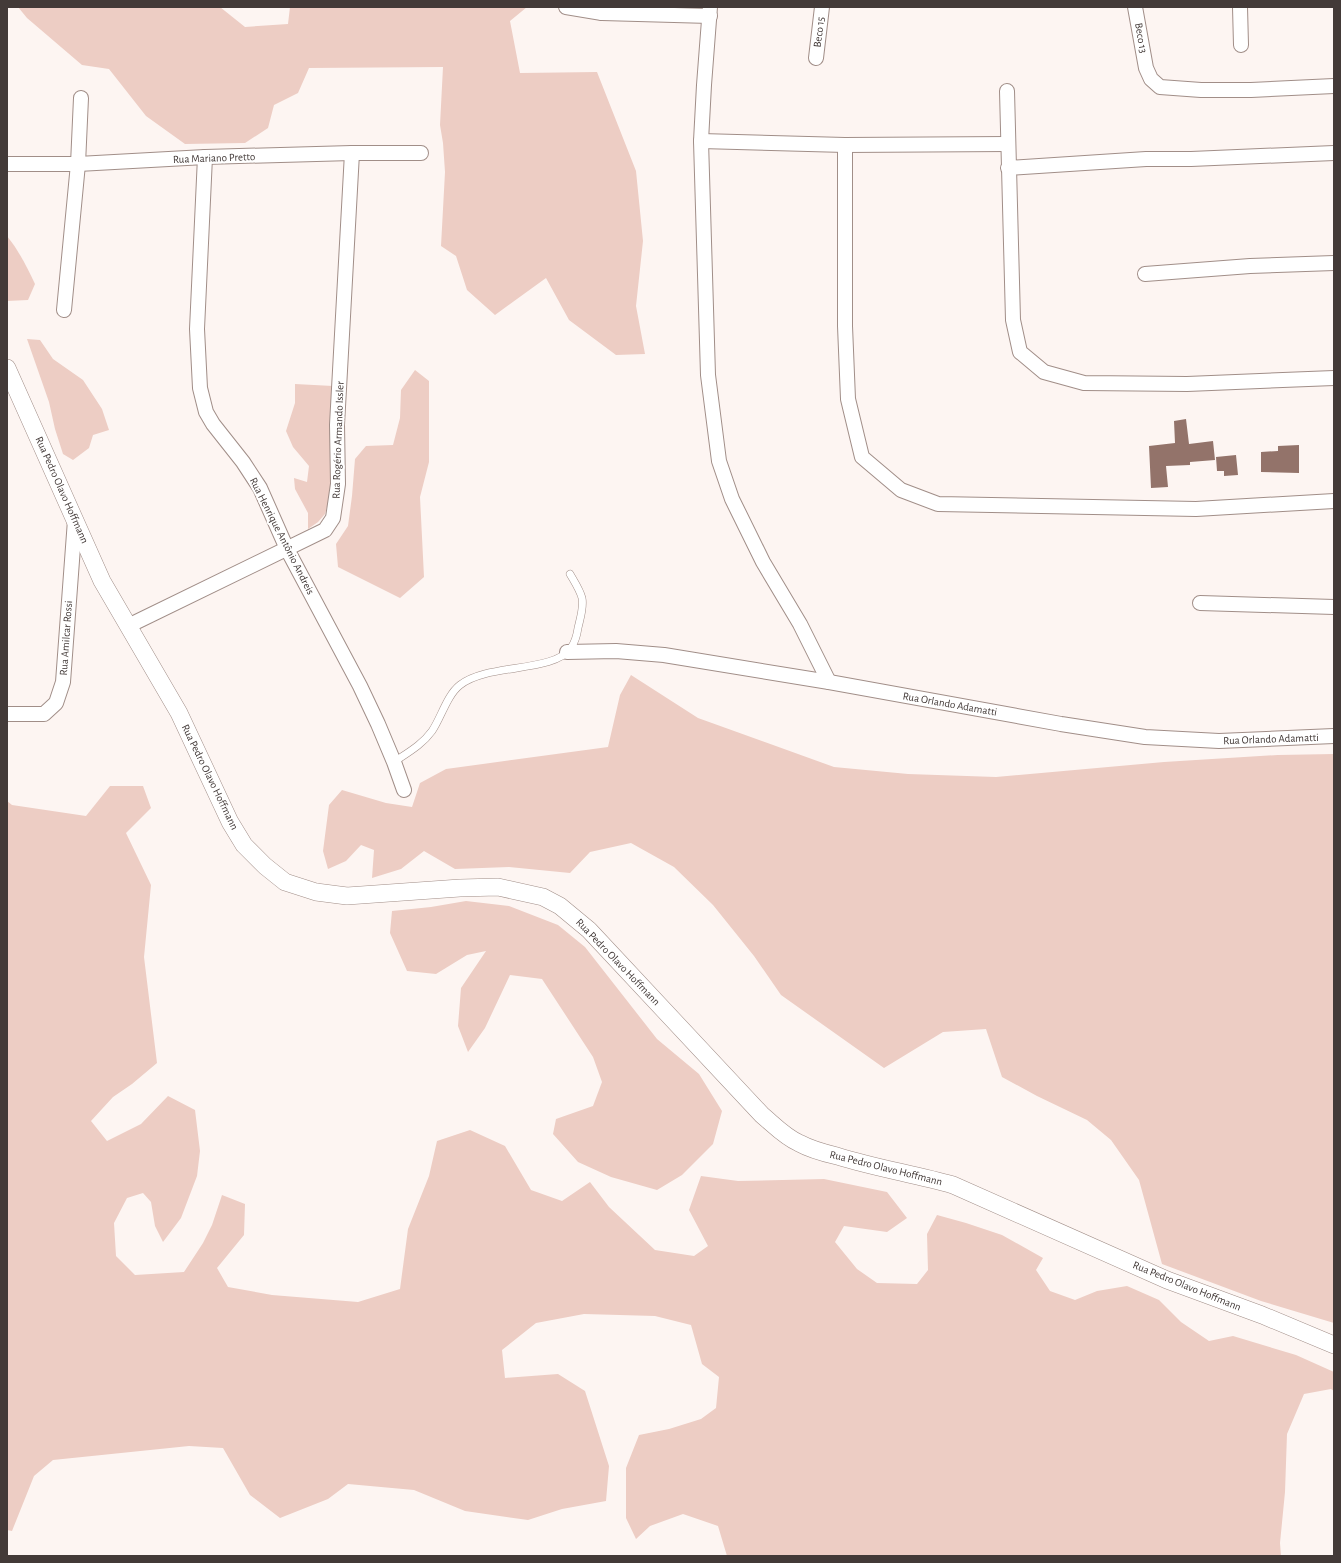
<svg xmlns="http://www.w3.org/2000/svg" width="1341" height="1563" viewBox="0 0 1341 1563" font-family="'Alegreya Sans',sans-serif">
<style>
.green{fill:#edcdc4}
.building{fill:#93736a}
.lines{fill:none;stroke-linecap:round;stroke-linejoin:round}
.service-casing{stroke:#a18e88;stroke-width:8}
.minor-casing{stroke:#a18e88;stroke-width:16}
.tertiary-casing{stroke:#a18e88;stroke-width:18}
.service{stroke:#fff;stroke-width:7}
.minor{stroke:#fff;stroke-width:14}
.tertiary{stroke:#fff;stroke-width:17}
.labels{text-anchor:middle;dominant-baseline:central;stroke-width:4;stroke-linejoin:round;paint-order:stroke}
.street-label{font-size:11px;fill:#433a38;stroke:#fff}
</style>
<rect width="100%" height="100%" fill="#fdf5f2"/>
<!-- green -->
<g class="green">
<polygon points="18,7 220,7 245,27 288,24 290,7 527,7 510,21 520,73 597,72 636,171 643,241 636,306 645,354 616,355 569,320 546,278 495,315 467,290 456,256 441,246 445,172 443,143 440,125 443,67 309,68 298,93 274,105 268,128 245,143 185,144 146,116 109,69 82,65 27,18"/>
<path d="M7,236c12,15 20,31 28,48l-7,16 -21,1z"/>
<polygon points="27,339 40,340 53,359 83,380 102,409 109,430 93,435 89,448 73,460 63,454 55,429 49,402"/>
<polygon points="415,370 429,381 429,462 420,497 424,577 400,598 338,567 336,544 348,526 352,496 355,459 366,446 393,445 400,418 401,390"/>
<polygon points="295,384 333,386 330,496 325,514 318,522 308,529 308,513 295,489 294,478 307,482 309,466 293,447 286,431 295,403"/>
<polygon points="631,675 698,718 834,767 908,774 996,777 1164,762 1278,755 1334,754 1334,1323 1261,1301 1162,1264 1139,1180 1111,1140 1087,1120 1037,1096 1002,1077 986,1029 943,1032 884,1068 781,995 754,956 713,905 674,867 631,843 590,852 570,873 509,867 455,869 424,851 401,869 372,878 374,850 361,845 346,861 328,869 323,851 329,805 342,790 386,803 412,807 420,783 446,769 608,747 620,695"/>
<polygon points="110,786 143,786 151,808 126,833 151,885 144,957 157,1063 132,1084 113,1097 91,1121 107,1141 141,1124 168,1096 195,1110 200,1151 197,1176 181,1218 163,1242 155,1226 151,1202 143,1193 127,1198 114,1223 116,1256 135,1275 184,1272 203,1243 212,1225 222,1195 245,1204 244,1235 217,1268 228,1287 272,1295 358,1302 400,1289 408,1229 429,1176 437,1141 470,1130 505,1146 531,1190 562,1201 590,1182 609,1207 655,1250 694,1256 708,1246 689,1210 701,1176 738,1181 824,1179 887,1192 907,1218 887,1232 844,1226 835,1242 857,1269 877,1283 917,1284 928,1270 927,1234 937,1215 966,1223 1002,1235 1043,1258 1036,1270 1050,1291 1075,1300 1097,1291 1127,1286 1159,1300 1181,1322 1209,1341 1233,1336 1296,1355 1334,1372 1334,1391 1331,1389 1304,1394 1287,1434 1285,1492 1280,1543 1281,1556 727,1556 718,1526 683,1514 650,1526 636,1539 626,1518 626,1468 639,1435 669,1429 701,1419 716,1408 719,1377 702,1364 691,1325 655,1316 584,1314 536,1323 502,1350 505,1378 558,1374 585,1391 609,1466 606,1501 562,1509 528,1520 465,1511 414,1490 348,1484 328,1499 280,1518 250,1495 223,1448 189,1446 53,1460 34,1476 12,1531 7,1530 7,801 12,805 86,816"/>
<polygon points="466,901 509,906 558,925 585,947 657,1039 699,1074 722,1111 713,1144 682,1175 657,1190 611,1177 578,1162 553,1134 556,1119 593,1106 602,1082 593,1057 542,979 510,975 485,1028 468,1052 458,1026 461,988 486,951 467,955 436,974 407,971 390,933 392,911 431,907"/>
</g>
<!-- building -->
<g class="building">
<polygon points="1186,419 1189,444 1213,441 1215,460 1190,462 1190,465 1166,466 1168,487 1151,488 1149,446 1175,443 1174,421"/>
<polygon points="1299,445 1299,473 1261,472 1261,452 1278,451 1278,446"/>
<polygon points="1236,455 1238,475 1224,476 1224,471 1217,471 1216,457"/>
</g>
<g class="lines">
<!-- service casing -->
<g class="service-casing">
<path id="service" d="M394,762c13,-9 28,-17 38,-31 9,-13 15,-36 28,-46 28,-22 93,-12 111,-37 4,-6 6,-13 7,-20 2,-9 6,-21 4,-30 -2,-8 -8,-17 -12,-24"/>
</g>
<!-- minor casing -->
<g class="minor-casing">
<g id="minor">
<polyline points="566,7 602,13"/>
<polyline points="602,7 602,13 710,16"/>
<polyline points="710,7 704,85 701,141 708,375 719,461 732,499 763,562 800,624 829,682"/>
<polyline points="1135,7 1146,68 1151,79 1160,87 1201,90 1251,90 1334,86"/>
<polyline points="1240,7 1241,45"/>
<polyline points="816,58 822,7"/>
<polyline points="1007,91 1013,320 1020,352 1044,372 1084,383 1187,384 1334,378"/>
<polyline points="701,141 845,145 1008,144"/>
<polyline points="845,145 845,326 848,399 862,457 901,490 938,504 1196,509 1334,501"/>
<polyline points="205,157 197,329 200,388 206,412 213,424 243,462 260,488 287,549 360,686 378,724 394,762 404,790"/>
<polyline points="7,164 78,164 205,157 352,153 421,153"/>
<polyline points="1008,168 1146,159 1191,159 1334,153"/>
<polyline points="1145,274 1250,266 1334,263"/>
<polyline points="64,310 78,164 81,98"/>
<polyline points="1200,603 1334,607"/>
<polyline points="128,626 325,530 333,518 338,484 337,425 352,153"/>
<polyline points="567,652 616,651 664,655 829,682 1061,724 1145,737 1219,741 1334,736"/>
<polyline points="7,714 44,714 56,703 63,682 75,520"/>
</g>
</g>
<!-- tertiary casing -->
<g class="tertiary-casing">
<path id="tertiary" d="M7,368l95,213 77,132 51,109 14,23 21,21 20,16 31,10 31,4 113,-8 38,-1 45,10 17,9 29,24 173,185c12,10 23,22 37,28 11,6 25,10 38,13 38,12 77,18 116,29l214,95 95,35 72,30"/>
</g>
<!-- service -->
<use href="#service" class="service"/>
<!-- minor -->
<use href="#minor" class="minor"/>
<!-- tertiary -->
<use href="#tertiary" class="tertiary"/>
</g>
<g class="labels">
<!-- street labels -->
<g class="street-label">
<text transform="translate(819 32) rotate(-83)">Beco 15</text>
<text transform="translate(1141 38) rotate(80)">Beco 13</text>
<text transform="translate(214 158) rotate(-2)">Rua Mariano Pretto</text>
<text transform="translate(338 440) rotate(-88)">Rua Rogério Armando Issler</text>
<text transform="translate(62 490) rotate(66)">Rua Pedro Olavo Hoffmann</text>
<text transform="translate(282 536) rotate(63)">Rua Henrique Antônio Andreis</text>
<text transform="translate(66 638) rotate(-86)">Rua Amilcar Rossi</text>
<text transform="translate(950 704) rotate(10)">Rua Orlando Adamatti</text>
<text transform="translate(1271 739) rotate(-2)">Rua Orlando Adamatti</text>
<text transform="translate(210 777) rotate(64)">Rua Pedro Olavo Hoffmann</text>
<text transform="translate(618 962) rotate(46)">Rua Pedro Olavo Hoffmann</text>
<text transform="translate(886 1168) rotate(14)">Rua Pedro Olavo Hoffmann</text>
<text transform="translate(1187 1286) rotate(22)">Rua Pedro Olavo Hoffmann</text>
</g>
</g>
<!-- border -->
<rect width="1341" height="1563" fill="none" stroke="#433a38" stroke-width="16"/>
</svg>
